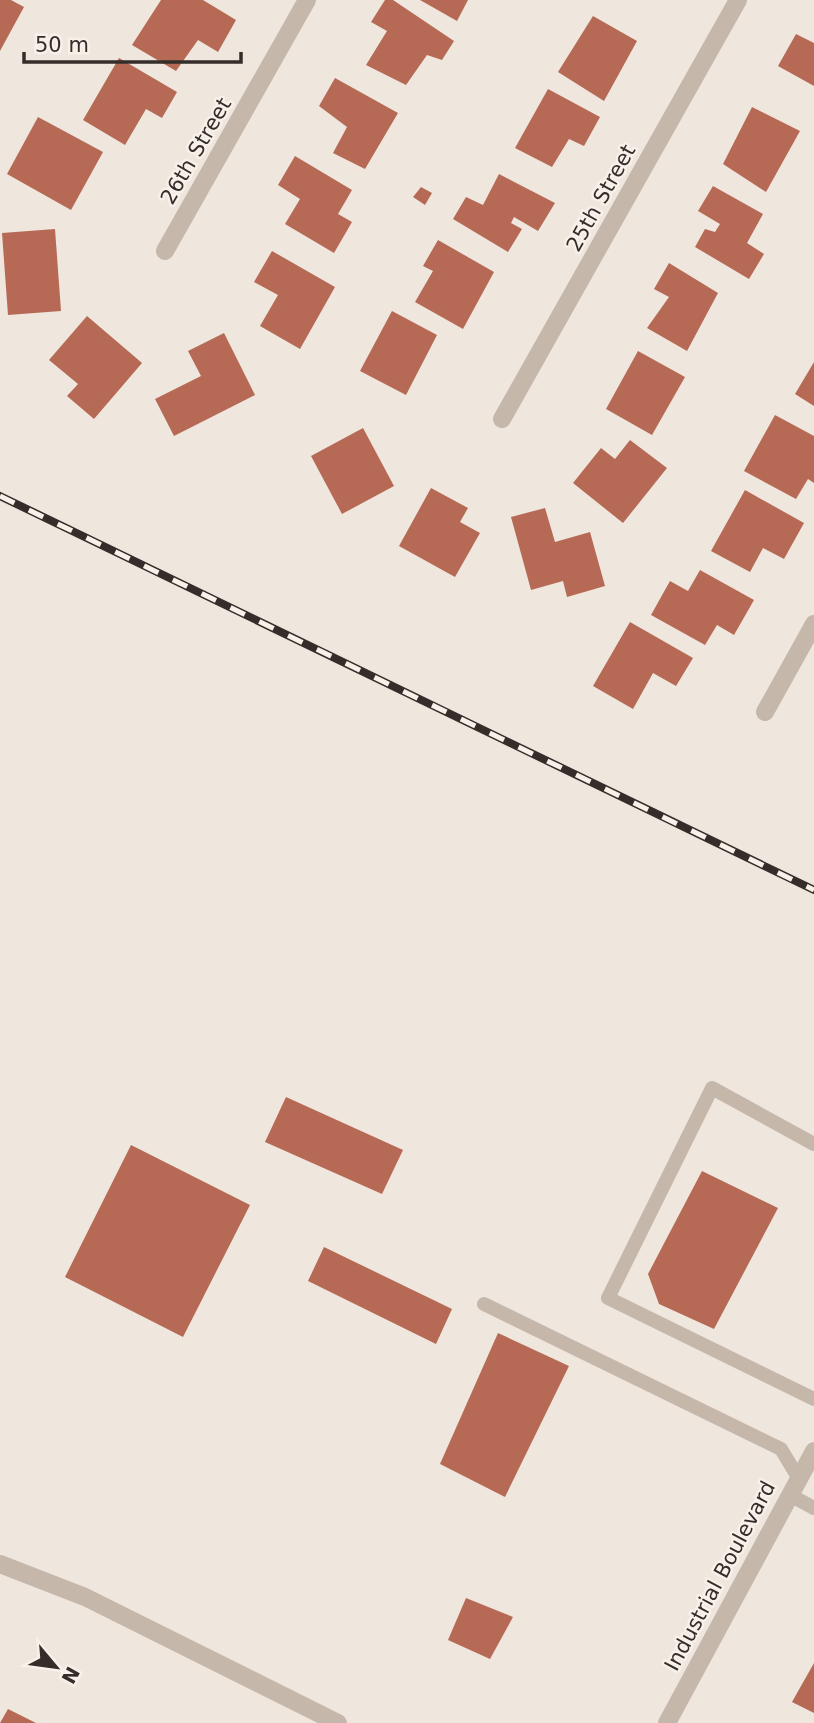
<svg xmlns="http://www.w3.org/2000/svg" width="814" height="1723" viewBox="0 0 814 1723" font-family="'DejaVu Sans',sans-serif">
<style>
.building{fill:#b66a55}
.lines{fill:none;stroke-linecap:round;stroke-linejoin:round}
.lane{stroke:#c6b7ab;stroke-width:14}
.street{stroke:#c6b7ab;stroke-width:18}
.rail-casing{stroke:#352d29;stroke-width:8}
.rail{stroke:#f7f1ea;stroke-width:5;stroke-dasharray:16;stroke-linecap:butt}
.labels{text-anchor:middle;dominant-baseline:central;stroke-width:5;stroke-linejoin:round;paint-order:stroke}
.street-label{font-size:21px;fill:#352d29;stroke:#f7f1ea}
</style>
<rect width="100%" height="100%" fill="#efe6de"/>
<!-- building -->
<g class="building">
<polygon points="0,0 11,0 24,7 0,51"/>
<polygon points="161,0 203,0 236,20 218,52 198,40 176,71 132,45"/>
<polygon points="385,0 393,0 454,41 442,60 427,55 406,85 366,65 387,31 371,22"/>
<polygon points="420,0 468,0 457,21"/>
<polygon points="593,16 637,41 604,101 558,72"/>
<polygon points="796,34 814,43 814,86 778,66"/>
<polygon points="119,58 177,92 162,118 146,109 125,145 83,120"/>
<polygon points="335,78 398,113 365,169 333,153 347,127 319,106"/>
<polygon points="548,89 600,117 584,146 569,139 552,167 515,148"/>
<polygon points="752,107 800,131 766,192 723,164"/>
<polygon points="38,117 103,152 71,210 7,174"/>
<polygon points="295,156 352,190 338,214 352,222 334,253 285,224 300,199 278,185"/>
<polygon points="499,174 555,203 538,231 514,217 511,223 522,229 508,252 453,219 466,197 483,205"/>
<polygon points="713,186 763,214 747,243 764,254 749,279 695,247 705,229 715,232 720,224 698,211"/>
<polygon points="421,187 432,193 425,205 413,197"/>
<polygon points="55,229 61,311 8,315 2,233"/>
<polygon points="438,240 494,272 463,329 415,302 433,271 423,266"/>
<polygon points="272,251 335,287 300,349 260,326 278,295 254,282"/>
<polygon points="669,263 718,293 687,351 647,328 669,297 654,289"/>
<polygon points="392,311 437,335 406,395 360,371"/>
<polygon points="87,316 142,363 94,419 67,396 78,384 49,360"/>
<polygon points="224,333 255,395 174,436 155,399 201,376 188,351"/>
<polygon points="638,351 685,377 652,435 606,409"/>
<polygon points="814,362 814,406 795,394"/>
<polygon points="775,415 814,436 814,483 808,479 796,499 744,471"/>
<polygon points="363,428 394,486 342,514 311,456"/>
<polygon points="630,440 667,468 623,523 573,483 601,448 615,459"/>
<polygon points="431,488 468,508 460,522 480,533 455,577 399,546"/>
<polygon points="745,490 804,523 784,559 763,548 750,572 711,551"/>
<polygon points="545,508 555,542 590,532 605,586 567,597 563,581 531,590 511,517"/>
<polygon points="700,570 754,600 734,635 717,625 705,645 651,615 670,581 688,591"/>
<polygon points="630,622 693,658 676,686 653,673 633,709 593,686"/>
<polygon points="286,1097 403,1150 382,1194 265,1142"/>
<polygon points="131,1145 250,1205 183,1337 65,1277"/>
<polygon points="702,1171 778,1208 714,1329 659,1304 648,1274"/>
<polygon points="324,1247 452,1309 436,1344 308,1281"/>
<polygon points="498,1333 569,1366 505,1497 440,1464"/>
<polygon points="466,1598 513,1617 490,1659 448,1640"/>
<polygon points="814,1663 814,1713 792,1702"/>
<polygon points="8,1709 36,1723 0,1723"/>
</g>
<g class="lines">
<!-- lane -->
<g class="lane">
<polyline points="814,1144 712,1088 608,1298 814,1399"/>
<polyline points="484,1304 781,1449 799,1479"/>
<polyline points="790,1495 814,1508"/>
</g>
<!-- street -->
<g class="street">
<polyline points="165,251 307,0"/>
<polyline points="502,419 738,0"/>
<polyline points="765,712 814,624"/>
<polyline points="0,1564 85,1597 338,1723"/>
<polyline points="667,1723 814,1451"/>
</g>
<!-- rail casing -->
<g class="rail-casing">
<polyline id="rail" points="0,496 814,890"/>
</g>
<!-- rail -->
<use href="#rail" class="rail"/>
</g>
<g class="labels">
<!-- street labels -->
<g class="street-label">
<text transform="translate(196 151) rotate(-60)">26th Street</text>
<text transform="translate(601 198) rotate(-61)">25th Street</text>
<text transform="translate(720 1576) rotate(-62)">Industrial Boulevard</text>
</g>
</g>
<!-- north arrow -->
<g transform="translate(56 1667) rotate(119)" stroke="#f7f1ea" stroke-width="5" paint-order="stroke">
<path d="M0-5L12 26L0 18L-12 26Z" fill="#352d29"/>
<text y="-10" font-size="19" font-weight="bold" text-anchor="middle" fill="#352d29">N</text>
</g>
<!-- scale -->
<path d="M24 52v10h217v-10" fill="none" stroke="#352d29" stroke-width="3.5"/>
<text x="35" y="52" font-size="21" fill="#352d29" stroke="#f7f1ea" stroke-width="5" paint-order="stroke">50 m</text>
</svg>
